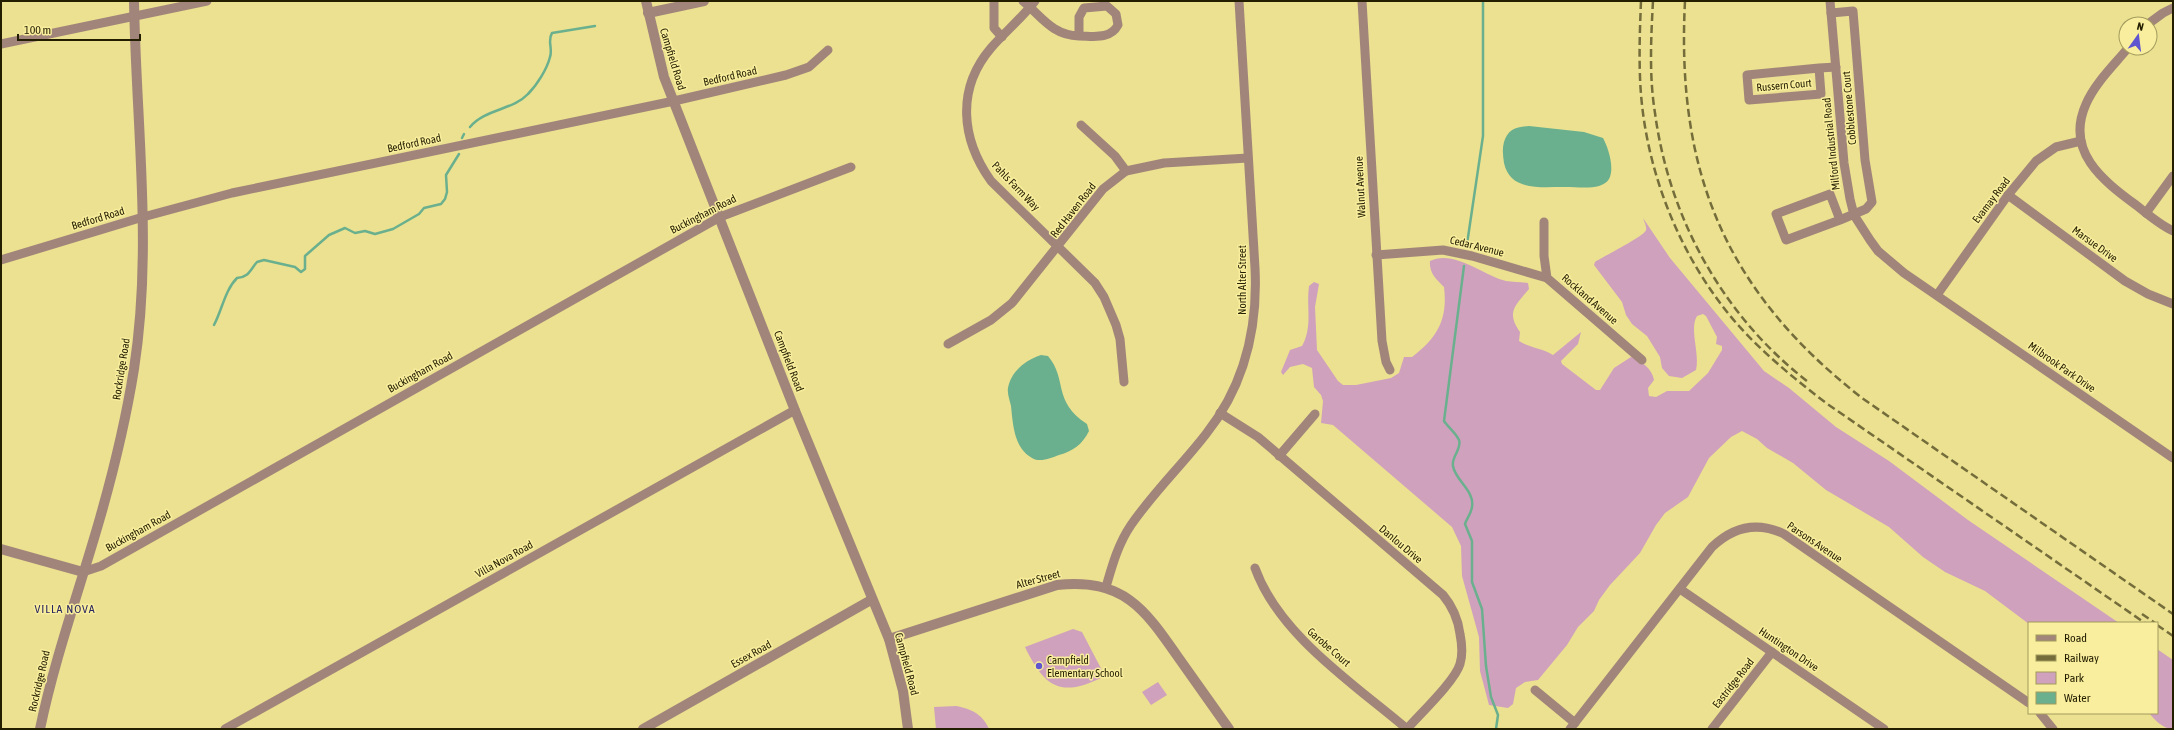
<svg xmlns="http://www.w3.org/2000/svg" width="2174" height="730" viewBox="0 0 2174 730" font-family="'Asap Condensed',sans-serif">
<style>
.green{fill:#d0a1bd}
.water{fill:#6ab08e}
.lines{fill:none;stroke-linecap:round;stroke-linejoin:round}
.stream{stroke:#6ab08e;stroke-width:2.5}
.minor{stroke:#a2857a;stroke-width:9}
.tertiary{stroke:#a2857a;stroke-width:10}
.rail{stroke:#746d3b;stroke-width:2.5;stroke-dasharray:8 4;stroke-linecap:butt}
.poi-dot{fill:#6056cf;stroke:#f9ee9d;stroke-width:1.5}
.labels{text-anchor:middle;dominant-baseline:central;stroke-width:3;stroke-linejoin:round;paint-order:stroke}
.street-label{font-size:11px;fill:#231e00;stroke:#f9ee9d}
.poi-label{font-size:11px;fill:#231e00;stroke:#f9ee9d;text-anchor:start}
.neighbourhood-label{font-size:12px;letter-spacing:1px;fill:#2a2660;stroke:#f9ee9d}
</style>
<rect width="100%" height="100%" fill="#ebe190"/>
<!-- green -->
<g class="green">
<path d="M1643,218l27,40 94,113 25,17 47,39 53,34 79,59 151,103 -90,1 -44,-33 -40,-19 -22,-15 -34,-30 -63,-37 -33,-27 -26,-15 -10,-9 -15,-8 -11,6 -22,21 -21,39 -23,16 -9,12 -16,28 -30,32 -11,15 -5,11 -16,16 -11,18 -29,35 -13,2 -9,6 -3,16 -5,4 -19,-3 -9,-34 -1,-34 -17,-61 -1,-30 -9,-19 -119,-102 -12,-2 2,-22 -2,-6 -7,-8 -2,-19 -9,-4 -13,3 -7,8 -2,-3 9,-22 12,-4c11,-20 4,-39 7,-60l5,-4 5,2 -4,23 2,43 21,31 5,4h13l35,-7 8,-5 5,-16h8c25,-19 36,-37 32,-70 -8,-8 -15,-14 -14,-26 23,-12 55,15 76,20 7,1 15,1 22,2l1,6c-14,17 -23,23 -9,43l-1,9c13,8 21,6 34,14l28,-23 -3,12 -17,17 1,3 34,26h4l14,-22 17,-11c10,4 21,11 23,23l-6,8 1,8 7,1 11,-6h22l19,-18 14,-23v-4l-6,-2 1,-7 -11,-21 -3,-2 -6,2c-8,13 3,37 -1,54l-14,8 -13,-2 -7,-8 -2,-11 -13,-21 -15,-12 -6,-9 -4,-13 -28,-37 1,-3c7,-5 50,-26 51,-32 1,-3 -2,-9 -3,-12z"/>
<path d="M1073,629l9,3 23,44c-43,22 -60,13 -80,-29z"/>
<path d="M2157,649l16,11v69c-10,0 -18,-9 -24,-16h8z"/>
<polygon points="1158,682 1167,695 1151,705 1142,692"/>
<path d="M956,706c16,3 26,8 33,23h-53l-2,-22z"/>
</g>
<!-- water -->
<g class="water">
<path d="M1529,126l55,6 19,6c5,9 12,30 6,41 -8,13 -34,7 -47,8 -22,0 -52,4 -58,-24 -1,-7 -2,-14 0,-21 4,-13 12,-15 25,-16z"/>
<path d="M1041,355l7,1c20,24 4,45 39,68l2,7c-7,14 -16,20 -30,24 -8,3 -19,8 -27,3 -18,-10 -19,-33 -21,-52 -1,-5 -4,-12 -3,-18 3,-17 18,-28 33,-33z"/>
</g>
<g class="lines">
<!-- stream -->
<g class="stream">
<path d="M470,127c15,-18 43,-17 58,-33 9,-9 19,-25 22,-37 3,-9 -3,-16 2,-24l43,-7"/>
<polyline points="462,138 464,134"/>
<polyline points="1467,244 1483,136 1483,1"/>
<path d="M1464,266l-20,155c4,6 12,12 15,19 3,9 -8,17 -6,26 2,14 22,25 19,41 -1,7 -5,11 -7,17l7,17v41l10,27 4,57 5,31 7,18 -2,14"/>
<path d="M214,325c8,-15 11,-35 23,-47 12,-1 13,-8 20,-16l7,-2 31,7 6,5 4,-3v-13l24,-21 16,-7 10,5 10,-2 10,3 18,-5 26,-15 5,-6 17,-4 4,-5 2,-7 -1,-17 13,-21"/>
</g>
<!-- minor -->
<g class="minor">
<polyline points="994,1 994,28 1002,37"/>
<path d="M1023,1c19,16 29,34 56,35v-19l5,-9 23,-2 9,8 2,11c-8,15 -25,11 -39,11"/>
<path d="M1035,1c-13,17 -30,31 -44,47 -35,41 -30,91 0,133l104,102 9,14 12,28 4,14 4,43"/>
<polyline points="1362,1 1382,341 1386,362 1390,370"/>
<polyline points="1830,1 1844,163 1850,199 1854,215 1870,240 1878,251 1904,273 2173,458"/>
<polyline points="1831,13 1853,11 1865,160 1872,202 1866,209 1840,220 1830,194 1776,214 1786,240 1840,220"/>
<polyline points="2148,24 2163,13 2173,8"/>
<polyline points="1,44 207,1"/>
<path d="M2128,48c-14,17 -33,35 -42,56 -21,47 16,76 50,101 11,9 24,20 37,26"/>
<polyline points="1819,68 1747,75 1749,100 1821,94 1819,68 1836,67"/>
<polyline points="1081,125 1115,156 1126,171"/>
<polyline points="2008,195 2125,281 2148,294 2173,304"/>
<polyline points="2146,213 2173,176"/>
<polyline points="1544,222 1544,256 1547,278 1642,360"/>
<polyline points="1376,255 1443,250 1472,256 1547,278"/>
<polyline points="1,260 143,217 232,193 674,101 786,75 809,67 828,50"/>
<polyline points="1937,295 2008,195 2036,161 2056,147 2081,141"/>
<polyline points="948,344 991,320 1012,303 1103,189 1126,171 1164,163 1248,158"/>
<path d="M1220,413l38,24 185,158c10,12 15,23 17,39 2,10 3,20 0,30 -5,17 -40,50 -53,65"/>
<polyline points="1279,456 1315,414"/>
<path d="M1255,568c24,67 99,116 152,161"/>
<polyline points="83,572 101,566 720,217 851,167"/>
<path d="M1106,587c6,-21 12,-43 25,-62 22,-32 51,-60 75,-91 38,-48 52,-106 49,-166l-16,-267"/>
<polyline points="1680,589 1884,729"/>
<polyline points="1535,690 1575,723"/>
<polyline points="2040,713 2053,729"/>
<polyline points="225,729 795,410"/>
<path d="M1570,729l142,-182c21,-20 45,-26 72,-13l245,169"/>
<polyline points="1712,729 1772,652"/>
</g>
<!-- tertiary -->
<g class="tertiary">
<polyline points="646,1 664,77 796,413 889,639 903,691 908,729"/>
<polyline points="648,13 704,1"/>
<polyline points="1,549 83,572"/>
<path d="M889,639l168,-54c66,-7 87,23 121,72 17,24 34,48 51,72"/>
<path d="M40,729c15,-72 40,-141 60,-211 14,-49 26,-99 34,-149 19,-122 2,-245 0,-368"/>
<polyline points="643,729 871,600"/>
</g>
<!-- rail -->
<g class="rail">
<path d="M1641,1c-1,25 -2,50 -1,76 3,89 39,181 98,248 27,30 57,54 88,78l319,220"/>
<path d="M1653,1c-2,37 -4,75 2,112 14,105 68,203 152,268"/>
<path d="M1685,1c-9,172 41,291 177,397l311,216"/>
<polyline points="2142,614 2155,623"/>
<polyline points="2157,625 2173,636"/>
</g>
</g>
<!-- markers -->
<circle class="poi-dot" cx="1039" cy="666" r="4"/>
<g class="labels">
<!-- street labels -->
<g class="street-label">
<text transform="translate(673 59) rotate(73)">Campfield Road</text>
<text transform="translate(730 76) rotate(-13)">Bedford Road</text>
<text transform="translate(1784 85) rotate(-5)">Russern Court</text>
<text transform="translate(1849 108) rotate(-95)">Cobblestone Court</text>
<text transform="translate(414 143) rotate(-12)">Bedford Road</text>
<text transform="translate(1831 144) rotate(-96)">Milford Industrial Road</text>
<text transform="translate(1016 186) rotate(46)">Pahls Farm Way</text>
<text transform="translate(1360 187) rotate(-93)">Walnut Avenue</text>
<text transform="translate(1991 200) rotate(-53)">Evamay Road</text>
<text transform="translate(1073 210) rotate(-52)">Red Haven Road</text>
<text transform="translate(703 214) rotate(-27)">Buckingham Road</text>
<text transform="translate(98 218) rotate(-17)">Bedford Road</text>
<text transform="translate(2095 244) rotate(36)">Marsue Drive</text>
<text transform="translate(1477 246) rotate(14)">Cedar Avenue</text>
<text transform="translate(1242 280) rotate(-90)">North Alter Street</text>
<text transform="translate(1590 299) rotate(41)">Rockland Avenue</text>
<text transform="translate(789 361) rotate(69)">Campfield Road</text>
<text transform="translate(2062 367) rotate(35)">Milbrook Park Drive</text>
<text transform="translate(121 369) rotate(-81)">Rockridge Road</text>
<text transform="translate(420 372) rotate(-29)">Buckingham Road</text>
<text transform="translate(138 531) rotate(-29)">Buckingham Road</text>
<text transform="translate(1815 542) rotate(34)">Parsons Avenue</text>
<text transform="translate(1401 544) rotate(40)">Danlou Drive</text>
<text transform="translate(504 559) rotate(-29)">Villa Nova Road</text>
<text transform="translate(1038 579) rotate(-15)">Alter Street</text>
<text transform="translate(1329 647) rotate(41)">Garobe Court</text>
<text transform="translate(1789 649) rotate(34)">Huntington Drive</text>
<text transform="translate(751 654) rotate(-29)">Essex Road</text>
<text transform="translate(907 664) rotate(75)">Campfield Road</text>
<text transform="translate(39 681) rotate(-77)">Rockridge Road</text>
<text transform="translate(1733 683) rotate(-52)">Eastridge Road</text>
</g>
<!-- poi labels -->
<g class="poi-label">
<text x="1047" y="660">Campfield<tspan x="1047" dy="13">Elementary School</tspan></text>
</g>
<!-- neighbourhood labels -->
<g class="neighbourhood-label">
<text x="65" y="609">VILLA NOVA</text>
</g>
</g>
<!-- border -->
<rect width="2174" height="730" fill="none" stroke="#231e00" stroke-width="4"/>
<!-- legend -->
<rect x="2028" y="622" width="130" height="92" fill="#f9ee9d" stroke="#a39b5e"/>
<rect x="2036" y="635" width="20" height="6" fill="#a2857a" stroke="#a39b5e"/>
<text x="2064" y="642" font-size="12" fill="#231e00">Road</text>
<rect x="2036" y="655" width="20" height="6" fill="#746d3b" stroke="#a39b5e"/>
<text x="2064" y="662" font-size="12" fill="#231e00">Railway</text>
<rect x="2036" y="672" width="20" height="12" fill="#d0a1bd" stroke="#a39b5e"/>
<text x="2064" y="682" font-size="12" fill="#231e00">Park</text>
<rect x="2036" y="692" width="20" height="12" fill="#6ab08e" stroke="#a39b5e"/>
<text x="2064" y="702" font-size="12" fill="#231e00">Water</text>
<!-- north arrow -->
<g transform="translate(2138 36) rotate(14)"><circle r="19" fill="#f9ee9d" stroke="#a39b5e"/>
<path d="M0-3L7 15L0 10L-7 15Z" fill="#6056cf"/>
<text y="-6" font-size="11" font-weight="bold" text-anchor="middle" fill="#231e00">N</text>
</g>
<!-- scale -->
<path d="M18 34v6h122v-6" fill="none" stroke="#231e00" stroke-width="2"/>
<text x="24" y="34" font-size="12" fill="#231e00" stroke="#f9ee9d" stroke-width="3" paint-order="stroke">100 m</text>
</svg>
